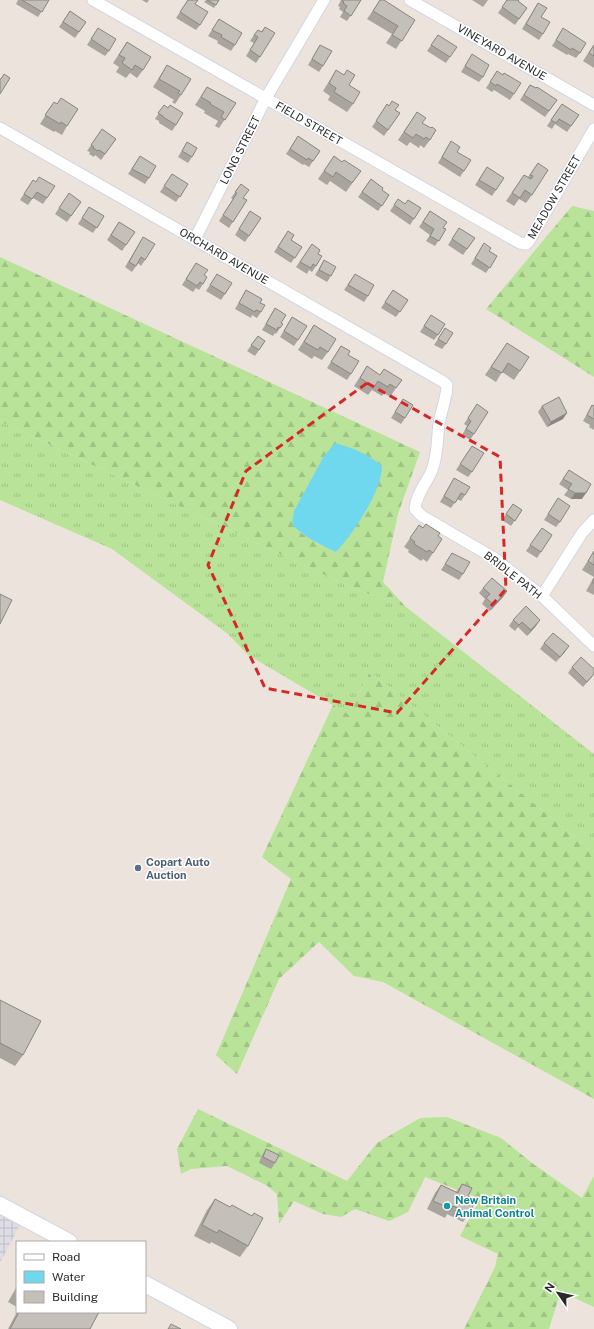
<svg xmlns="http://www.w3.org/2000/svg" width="594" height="1329" viewBox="0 0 594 1329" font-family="'Public Sans',sans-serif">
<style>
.industrial{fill:url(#industrial-grid)}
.grass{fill:url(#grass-tufts)}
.forest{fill:url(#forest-firs);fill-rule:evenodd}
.water{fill:#6fd7ee}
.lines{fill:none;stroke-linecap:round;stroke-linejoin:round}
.minor-casing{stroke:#d1d6e3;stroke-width:13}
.secondary-casing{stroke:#d1d6e3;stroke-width:18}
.minor{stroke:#fff;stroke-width:11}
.secondary{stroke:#fff;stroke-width:16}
.wall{fill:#a9a49e}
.shaded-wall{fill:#898681}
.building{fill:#c4bfb8;stroke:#898681}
.marked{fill:none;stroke:#d62828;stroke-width:3;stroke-dasharray:8 5;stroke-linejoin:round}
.service-dot{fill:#5c6f8a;stroke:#fff;stroke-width:1.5}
.culture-dot{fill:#0f9aa8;stroke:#fff;stroke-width:1.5}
.labels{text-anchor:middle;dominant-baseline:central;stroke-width:3;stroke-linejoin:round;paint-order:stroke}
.street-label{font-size:11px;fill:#2a2a2a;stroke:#fff}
.service-label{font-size:11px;font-weight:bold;fill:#4e5e75;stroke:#fff;text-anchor:start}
.culture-label{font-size:11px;font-weight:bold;fill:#0d838f;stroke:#fff;text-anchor:start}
</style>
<defs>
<pattern id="industrial-grid" width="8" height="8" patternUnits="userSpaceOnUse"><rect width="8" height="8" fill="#dedde5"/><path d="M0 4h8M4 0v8" fill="none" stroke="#bfbec5"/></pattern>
<pattern id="grass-tufts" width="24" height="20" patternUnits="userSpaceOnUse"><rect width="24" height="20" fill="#b8e398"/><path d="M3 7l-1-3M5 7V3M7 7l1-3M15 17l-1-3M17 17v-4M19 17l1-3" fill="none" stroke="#9ec383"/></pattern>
<pattern id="forest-firs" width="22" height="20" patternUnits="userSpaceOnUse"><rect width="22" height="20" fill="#b8e398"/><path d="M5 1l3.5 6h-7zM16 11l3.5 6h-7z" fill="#9ec383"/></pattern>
</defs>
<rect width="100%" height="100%" fill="#ece4dc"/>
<!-- industrial -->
<polygon class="industrial" points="0,1213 21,1223 0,1263"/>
<!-- grass -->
<polygon class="grass" points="0,421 352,588 406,607 594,754 594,852 370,672 348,714 248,655 228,634 112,549 0,500"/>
<!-- forest -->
<g class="forest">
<polygon points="572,206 594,211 594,377 486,309"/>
<path d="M0,257l420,195 -22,62 -15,68 23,25 -54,-19 -352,-167zM366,511l-30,41 -19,-9 -17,-11z"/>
<polygon points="370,672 594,852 594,1099 383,982 354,976 319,942 279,979 237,1074 216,1055 291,879 262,857 333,705 348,714"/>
<polygon points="198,1109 347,1181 377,1143 420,1118 447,1117 501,1138 532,1163 582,1198 594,1176 594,1307 575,1298 558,1300 549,1329 464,1329 495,1267 498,1254 460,1236 480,1199 425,1177 408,1212 389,1221 355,1209 341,1217 323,1214 294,1201 279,1224 277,1194 266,1185 227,1166 191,1169 181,1174 177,1149"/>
</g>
<!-- water -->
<path class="water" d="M335,443c18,5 33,11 47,23 -1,27 -28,66 -46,86 -16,-7 -31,-15 -44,-27l2,-14 30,-55z"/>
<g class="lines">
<!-- minor casing -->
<g class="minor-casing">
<g id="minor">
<polyline points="93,0 520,243 526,244 529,241 594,129"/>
<polyline points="410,0 594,105"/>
<path d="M0,128l442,253 5,4c0,12 -6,26 -8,39 -2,15 -1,31 -7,46 -5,13 -16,24 -17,39l7,7 72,42 48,38 52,50"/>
<polyline points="195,239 266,98 324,0"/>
<polyline points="542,596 582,533 594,520"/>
</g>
</g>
<!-- secondary casing -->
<g class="secondary-casing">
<g id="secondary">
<polyline points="0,1205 69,1242"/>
<polyline points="145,1284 229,1329"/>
</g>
</g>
<!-- minor -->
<use href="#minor" class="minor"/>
<!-- secondary -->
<use href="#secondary" class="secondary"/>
</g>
<!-- wall -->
<g class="wall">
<polygon points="18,0 49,0 38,17 16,4"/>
<polygon points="142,0 149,0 147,3"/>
<polygon points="188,0 198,0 195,4 200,25 196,30 176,18"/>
<polygon points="206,0 219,0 214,8 204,2"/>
<polygon points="341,0 361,0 347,21 340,17 343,12 339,9 340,7 338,6"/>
<polygon points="380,0 415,20 396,49 386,43 392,34 367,19"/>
<polygon points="472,0 488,0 483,7"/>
<polygon points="507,0 518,1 527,8 515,25 498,13"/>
<polygon points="538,3 541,17 543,34 539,40 522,29"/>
<polygon points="70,11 86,22 75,38 59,27"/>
<polygon points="219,19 235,45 231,51 217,43 218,41 208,36"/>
<polygon points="265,27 260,57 256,63 246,56 254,43 250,41 254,35 258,30 261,32"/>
<polygon points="98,28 109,51 105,56 87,45"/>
<polygon points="563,28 580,53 576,58 568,54 567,55 552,46"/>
<polygon points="438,35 450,57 446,63 427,51"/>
<polygon points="127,42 143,70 137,78 130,73 126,78 116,72 119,67 113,63"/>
<polygon points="594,44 594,68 583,61"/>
<polygon points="320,45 323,66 319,72 308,65"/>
<polygon points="472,54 483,77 479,82 461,72"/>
<polygon points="167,65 181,95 175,104 172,102 174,100 153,87"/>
<polygon points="336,70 349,85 353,104 347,112 328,100 330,96 323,91"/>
<polygon points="497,71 514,94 510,100 494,90 492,92 486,88"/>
<polygon points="530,85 557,100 545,117 520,100"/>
<polygon points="207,87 236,103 219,128 215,126 218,121 204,113 205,111 195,105"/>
<polygon points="54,102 67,126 62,135 55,131 54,132 40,124"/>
<polygon points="387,104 400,113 384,136 372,127"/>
<polygon points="164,105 176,125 172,131 159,123 159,121 155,119"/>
<polygon points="558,109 579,115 567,132 555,124 552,129 547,126"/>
<polygon points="417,112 430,140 424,148 420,145 419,148 410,142 407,146 398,140"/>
<polygon points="102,129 116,139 101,160 95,155 94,157 89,154 90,152 87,151"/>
<polygon points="298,136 320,151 309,167 304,164 303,165 286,154"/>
<polygon points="451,141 457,152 464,171 460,177 438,163"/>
<polygon points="187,142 192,157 188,163 178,157"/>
<polygon points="140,156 149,178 145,184 128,174"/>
<polygon points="334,156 342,162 361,171 346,192 330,181 327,185 318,179"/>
<polygon points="538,163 532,195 526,203 519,199 514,206 506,201 524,175 528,177"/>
<polygon points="487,167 504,178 492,196 475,185"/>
<polygon points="172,174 188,184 176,202 160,192"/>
<polygon points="371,179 382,190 389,195 378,211 358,197"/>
<polygon points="33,180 47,198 43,204 33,198 28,205 20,200"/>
<polygon points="241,184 243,198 247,200 229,228 219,221 233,199 231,198"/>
<polygon points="69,193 81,202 67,222 55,214"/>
<polygon points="398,199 405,204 421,208 410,225 390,211"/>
<polygon points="89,207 104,216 93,233 78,224"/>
<polygon points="250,211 261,218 245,242 235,235"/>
<polygon points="430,211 443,228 446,229 435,246 426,241 430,235 419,227"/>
<polygon points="119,222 135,232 122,251 107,240"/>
<polygon points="459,228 475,238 463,255 448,245"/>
<polygon points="288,231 291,240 302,247 291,263 274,252"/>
<polygon points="143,237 145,260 141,266 138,263 132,272 125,267"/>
<polygon points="484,243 489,251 497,256 486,273 471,264"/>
<polygon points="312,244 318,254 316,266 312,272 309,270 307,274 296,267"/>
<polygon points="324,260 331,276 327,282 315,275"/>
<polygon points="196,263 204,275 203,284 199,290 196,288 193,292 182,285"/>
<polygon points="217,274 225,294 221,300 206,291"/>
<polygon points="355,274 368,296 364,302 344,290"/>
<polygon points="246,290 260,303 261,312 257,318 252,315 251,318 235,309"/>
<polygon points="393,290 408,300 396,317 381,308"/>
<polygon points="275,308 280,328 276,334 275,333 273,336 262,330"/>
<polygon points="431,315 438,335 434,340 420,332"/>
<polygon points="292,317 298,340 294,346 280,337"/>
<polygon points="314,325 328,352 322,360 314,356 312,359 298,350"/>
<polygon points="445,328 446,344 442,349 434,345"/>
<polygon points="258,336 265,341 255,356 247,351"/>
<polygon points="507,343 520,371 514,380 502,372 496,382 485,375"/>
<polygon points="341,346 348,355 351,374 347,380 327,368"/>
<polygon points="367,366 396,388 390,397 384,393 382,396 372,390 368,395 354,386"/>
<polygon points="403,399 405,418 401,424 391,418"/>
<polygon points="477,404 474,434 470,440 462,435 467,426 464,424"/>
<polygon points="592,405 594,406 594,430 589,427 590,425 583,421"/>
<polygon points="542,406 563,419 547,427 538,412"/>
<polygon points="468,452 472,472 468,477 456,470"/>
<polygon points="569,470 582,499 571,499 564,495 568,490 559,484"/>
<polygon points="454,478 465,495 461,501 457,499 451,508 440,502"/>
<polygon points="558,498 560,522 556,527 544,520"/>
<polygon points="513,504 522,510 511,526 502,520"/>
<polygon points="419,525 438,536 433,553 427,562 423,559 421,561 408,552 409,550 404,547"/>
<polygon points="542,528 552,535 537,558 526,551"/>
<polygon points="594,551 594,595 586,591 594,577 582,570"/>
<polygon points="452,553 463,574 459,580 441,570"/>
<polygon points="483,588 507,591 503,597 490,611 482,604 485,599 479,593"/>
<polygon points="513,620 536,626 527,636 518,627 515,631 509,626"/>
<polygon points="544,643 569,646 556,662 540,649"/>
<polygon points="572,667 592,677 583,687 568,673"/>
<polygon points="0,1000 23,1055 15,1066 0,1058"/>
<polygon points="266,1149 275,1163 271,1169 259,1163 262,1155"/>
<polygon points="462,1184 468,1196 469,1213 463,1222 447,1214 445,1218 427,1209 435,1193 441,1185 456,1192"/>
<polygon points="215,1199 230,1207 252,1216 254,1213 248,1246 240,1257 211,1242 210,1244 194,1236 207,1210"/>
<polygon points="17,1286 17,1307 8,1302"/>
<polygon points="17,1312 99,1312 90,1329 8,1329"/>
</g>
<!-- shaded-wall -->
<g class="shaded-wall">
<polygon points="567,413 563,419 547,427 551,422"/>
<polygon points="575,493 586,493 582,499 571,499"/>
<polygon points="507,591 503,597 490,611 494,605"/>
<polygon points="540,620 536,626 527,636 531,630"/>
<polygon points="569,646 565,652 556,662 560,657"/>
</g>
<!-- building -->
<g class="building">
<polygon points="22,0 49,0 42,12"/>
<polygon points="188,0 198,0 195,4 208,12 200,25 180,12"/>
<polygon points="207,0 219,0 216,5"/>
<polygon points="342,0 361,0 351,16 344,11 347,6 343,3 344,2"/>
<polygon points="380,0 384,0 415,20 402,41 392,35 398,26 373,11"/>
<polygon points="507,0 519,0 518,1 527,8 519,19 502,7"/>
<polygon points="538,3 547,8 541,17 550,22 543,34 526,24"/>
<polygon points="70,11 86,22 79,32 63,22"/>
<polygon points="219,19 242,33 235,45 221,37 222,35 212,30"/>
<polygon points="265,27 275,33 260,57 250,50 258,37 254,35 258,30 262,32"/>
<polygon points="98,28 116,39 109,51 91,39"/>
<polygon points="563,28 586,43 580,53 572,48 571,50 556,40"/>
<polygon points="438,35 457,47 450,57 431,45"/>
<polygon points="127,42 151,57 143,70 135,65 132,70 122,63 125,58 119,55"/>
<polygon points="320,45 332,51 323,66 312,59"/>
<polygon points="594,45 594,56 589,53"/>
<polygon points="472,54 489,65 483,77 465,66"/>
<polygon points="167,65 191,79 181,95 178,93 180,91 159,79"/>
<polygon points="336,70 344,75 347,70 355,75 349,85 360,92 353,104 334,92 336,88 329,83"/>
<polygon points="497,71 503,75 504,73 521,83 514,94 497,84 496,86 490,82"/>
<polygon points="4,74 10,78 0,94 0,79 1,79"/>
<polygon points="530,85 536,88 537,87 557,100 549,111 524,95"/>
<polygon points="207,87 236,103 225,120 221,117 224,112 210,104 211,103 201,97"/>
<polygon points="61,98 78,109 67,126 61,122 60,124 45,115 54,102 57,104"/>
<polygon points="392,101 399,105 395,110 400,113 388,130 376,121 387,104 389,106"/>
<polygon points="562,104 579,115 571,126 559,119 556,123 551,120"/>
<polygon points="164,105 168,108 170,105 183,113 176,125 163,117 163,116 158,113"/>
<polygon points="417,112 426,118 422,123 431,128 432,127 436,130 430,140 426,137 424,139 416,134 413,138 404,132"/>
<polygon points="102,129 116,139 105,154 99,150 98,151 93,148 94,147 91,145"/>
<polygon points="298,136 320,151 313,161 308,158 307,160 290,149"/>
<polygon points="451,141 460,147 457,152 471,160 464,171 442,157"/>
<polygon points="187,142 197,148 192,157 182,151"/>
<polygon points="140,156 156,166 149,178 132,169"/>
<polygon points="334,156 342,162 344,160 361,171 352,183 336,172 333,177 324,171"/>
<polygon points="538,163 548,170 532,195 525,190 520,198 512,193 524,175 531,179 533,176 530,175"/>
<polygon points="487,167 504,178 496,190 479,180"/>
<polygon points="172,174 188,184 180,197 164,186"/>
<polygon points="39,177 55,186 47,198 37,192 32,199 24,194 33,180 36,182"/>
<polygon points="371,179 383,188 382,190 389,195 382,206 362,192"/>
<polygon points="241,184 249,190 243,198 247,200 233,222 223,215 237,193 235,192"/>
<polygon points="69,193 81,202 71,216 59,208"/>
<polygon points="398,199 405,204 408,200 421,208 414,219 394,205"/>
<polygon points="89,207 104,216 97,228 82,218"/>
<polygon points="250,211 261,218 249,236 239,229"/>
<polygon points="430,211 447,222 443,228 446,229 439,241 430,236 434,229 423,222"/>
<polygon points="119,222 135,232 126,245 111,235"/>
<polygon points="459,228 475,238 467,249 452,239"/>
<polygon points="288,231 294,235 291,240 302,247 295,258 278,247"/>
<polygon points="143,237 155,244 145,260 141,257 136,266 129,262"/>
<polygon points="484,243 491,248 489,251 497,256 490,268 475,258"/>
<polygon points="312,244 320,250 318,254 322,256 316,266 313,264 311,268 300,262"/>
<polygon points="324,260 336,267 331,276 319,270"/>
<polygon points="196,263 208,270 204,275 207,277 203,284 200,282 197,286 186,279"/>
<polygon points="217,274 232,283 225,294 210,285"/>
<polygon points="355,274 374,285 368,296 348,285"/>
<polygon points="246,290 262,299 260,303 265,305 261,312 256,310 255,312 239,303"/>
<polygon points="393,290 408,300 400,312 385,302"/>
<polygon points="275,308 286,315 281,323 283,324 280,328 278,327 277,330 266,324"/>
<polygon points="431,315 445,324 438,335 424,326"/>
<polygon points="292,317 307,326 298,340 284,331"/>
<polygon points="314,325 336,339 328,352 320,347 318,350 304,342"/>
<polygon points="445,328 453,333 446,344 438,339"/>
<polygon points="258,336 265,341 259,350 251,345"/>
<polygon points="507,343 529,357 520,371 508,363 502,373 491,367"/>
<polygon points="341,346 350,351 348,355 359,361 351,374 331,362"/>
<polygon points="367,366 380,375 384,369 402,380 396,388 390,384 388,387 378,381 374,387 360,378"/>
<polygon points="559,397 567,413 551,422 542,406"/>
<polygon points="403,399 413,405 405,418 395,412"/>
<polygon points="477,404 488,412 474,434 466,429 471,421 468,418"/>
<polygon points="592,405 594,406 594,419 587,415"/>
<polygon points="472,446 484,453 472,472 460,464"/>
<polygon points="569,470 591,484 586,493 575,493 568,489 572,484 563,479"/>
<polygon points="454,478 470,487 465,495 461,493 455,503 444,496"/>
<polygon points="558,498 570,506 560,522 548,514"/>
<polygon points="513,504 522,510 515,521 506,514"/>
<polygon points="426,524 440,533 438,536 442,539 433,553 429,550 427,552 414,544 415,542 410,538 419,525 423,528"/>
<polygon points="542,528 552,535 541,552 530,545"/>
<polygon points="594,551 594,565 588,561"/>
<polygon points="452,553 470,562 463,574 445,564"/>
<polygon points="492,578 507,591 494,605 486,598 490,594 483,588"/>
<polygon points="594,578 594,584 592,582"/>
<polygon points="0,594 12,600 0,624"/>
<polygon points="526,606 540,620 531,630 522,622 519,625 513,620"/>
<polygon points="553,633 569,646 560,657 544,643"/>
<polygon points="581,657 594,669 594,674 587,682 572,667"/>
<polygon points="0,1000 41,1021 23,1055 0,1043"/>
<polygon points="266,1149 279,1155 275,1163 263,1157"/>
<polygon points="462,1184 472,1188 468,1196 476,1200 469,1213 453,1206 451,1209 433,1201 441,1185 458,1193"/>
<polygon points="215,1199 230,1207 232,1205 252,1216 254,1213 263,1218 248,1246 219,1230 217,1233 202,1225"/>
<polygon points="19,1312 99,1312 90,1329 10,1329"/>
<polygon points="171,1324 181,1329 168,1329"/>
</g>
<!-- marked area -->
<path class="marked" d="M367,383l133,74 6,132 -109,124 -132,-25 -57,-123 38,-94z"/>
<!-- markers -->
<circle class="service-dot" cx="138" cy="868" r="4"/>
<circle class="culture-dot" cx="447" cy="1206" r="4"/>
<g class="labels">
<!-- street labels -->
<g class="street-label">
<text transform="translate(502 52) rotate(30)">VINEYARD AVENUE</text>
<text transform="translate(309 123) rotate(30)">FIELD STREET</text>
<text transform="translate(240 150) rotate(-63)">LONG STREET</text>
<text transform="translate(554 197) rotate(-60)">MEADOW STREET</text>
<text transform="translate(224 256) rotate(30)">ORCHARD AVENUE</text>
<text transform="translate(513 575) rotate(38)">BRIDLE PATH</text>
</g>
<!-- service labels -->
<g class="service-label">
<text x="146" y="862">Copart Auto<tspan x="146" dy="13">Auction</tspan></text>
</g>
<!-- culture labels -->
<g class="culture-label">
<text x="455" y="1200">New Britain<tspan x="455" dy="13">Animal Control</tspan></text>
</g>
</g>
<!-- legend -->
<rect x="16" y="1241" width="130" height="72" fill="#ffffff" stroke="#aaaaaa"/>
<rect x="24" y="1254" width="20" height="6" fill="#ffffff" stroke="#aaaaaa"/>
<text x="52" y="1261" font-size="12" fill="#2a2a2a">Road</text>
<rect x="24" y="1271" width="20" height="12" fill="#6fd7ee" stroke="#aaaaaa"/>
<text x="52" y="1281" font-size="12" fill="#2a2a2a">Water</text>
<rect x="24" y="1291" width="20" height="12" fill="#c4bfb8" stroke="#aaaaaa"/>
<text x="52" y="1301" font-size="12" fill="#2a2a2a">Building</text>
<!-- north arrow -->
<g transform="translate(558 1293) rotate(304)" stroke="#ffffff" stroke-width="3" paint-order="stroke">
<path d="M0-3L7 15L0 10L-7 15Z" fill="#2a2a2a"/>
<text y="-6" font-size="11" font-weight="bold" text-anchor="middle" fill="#2a2a2a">N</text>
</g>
</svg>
